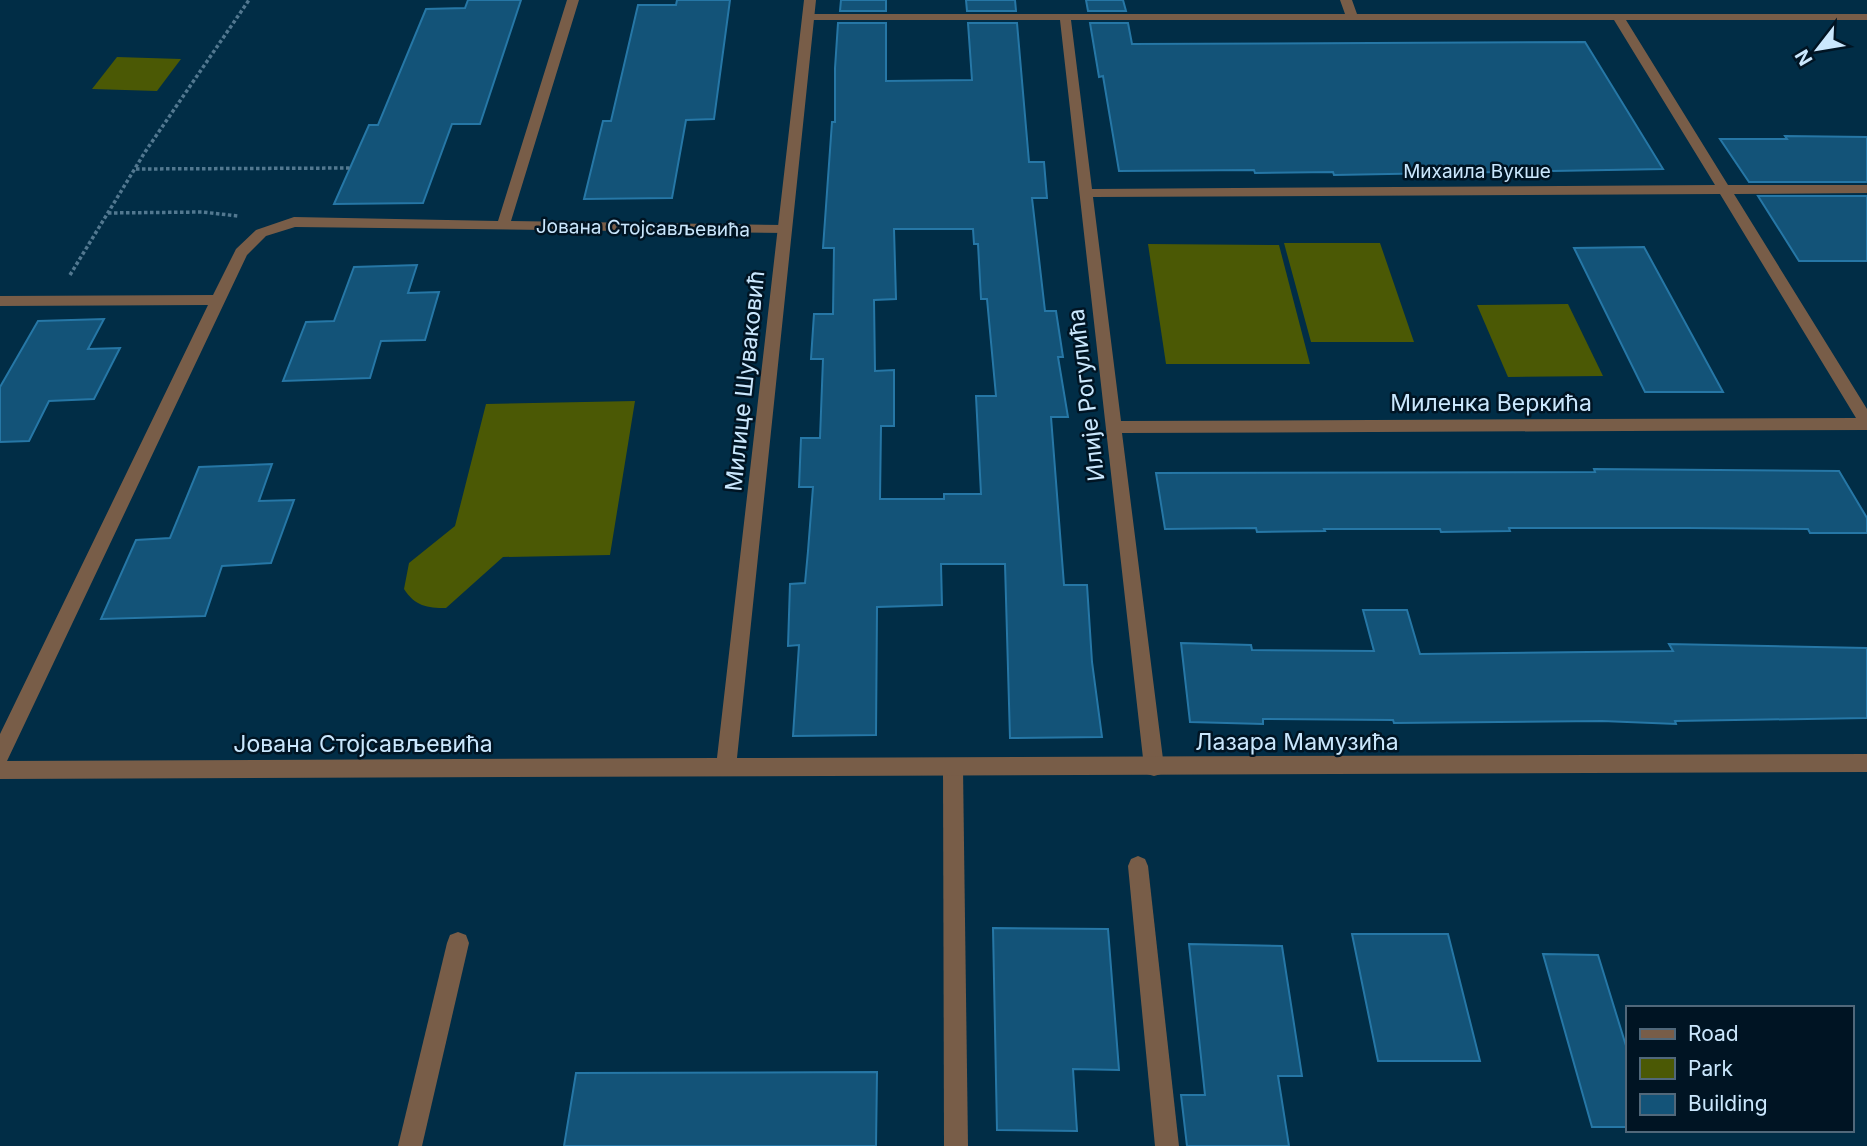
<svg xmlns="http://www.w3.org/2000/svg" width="1867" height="1146" viewBox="0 0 1867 1146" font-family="Inter,sans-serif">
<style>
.green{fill:#4b5905}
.building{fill:#135378;stroke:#2677a6;stroke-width:2;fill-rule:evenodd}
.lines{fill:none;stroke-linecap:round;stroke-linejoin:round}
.path{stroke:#527890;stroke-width:3.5;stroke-dasharray:3.5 2.5;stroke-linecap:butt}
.service{fill:#785d48;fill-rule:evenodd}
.minor{fill:#785d48;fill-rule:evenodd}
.tertiary{fill:#785d48;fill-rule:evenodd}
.labels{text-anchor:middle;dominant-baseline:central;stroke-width:5;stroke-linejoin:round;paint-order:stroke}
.far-street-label{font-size:19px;fill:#cae7fd;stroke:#001423}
.street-label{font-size:23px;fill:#cae7fd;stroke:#001423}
</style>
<rect width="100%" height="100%" fill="#012d46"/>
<!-- green -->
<g class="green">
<polygon points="117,57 181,59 157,91 92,89"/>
<polygon points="1284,243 1380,243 1414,342 1311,342"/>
<polygon points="1148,244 1279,245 1310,364 1166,364"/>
<polygon points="1568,304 1603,376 1508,377 1477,305"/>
<path d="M635,401l-25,154 -107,2 -57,51c-19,0 -31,-2 -42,-19l5,-26 46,-37 31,-122z"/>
</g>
<!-- building -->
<g class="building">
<polygon points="468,0 521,0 480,124 452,124 423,203 334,204 369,125 378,125 426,9 465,8"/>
<polygon points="677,0 730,0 714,119 686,120 672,198 584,199 603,121 611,121 638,5 676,5"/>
<polygon points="841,0 886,0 886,11 840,11"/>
<polygon points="966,0 1015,0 1016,11 967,11"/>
<polygon points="1086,0 1123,0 1126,11 1088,11"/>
<path d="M838,23h48v58l86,-1 -4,-57h49l12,139h15l3,36h-15l13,113h11l7,46h-5l10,60h-17l13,168h23l5,77 10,75 -92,1 -5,-174h-64l1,41 -65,2 -1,128 -83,1 6,-91 -11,1 2,-62 15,-1 3,-32 5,-64h-14l2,-49h19l3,-79h-12l3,-45h19l1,-66h-11l9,-126h3v-54zM894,229h79l1,15h4l3,55h6l9,97h-20l5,98h-37v5h-64l1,-73h13v-56l-19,1 -1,-71 22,-1z"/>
<polygon points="1090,23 1128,23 1132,44 1585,42 1663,169 1334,175 1333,172 1255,173 1254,170 1119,171 1103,76 1099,77"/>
<polygon points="1785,136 1867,137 1867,182 1749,182 1720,139 1787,139"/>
<polygon points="1758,196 1867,196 1867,261 1799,261"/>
<polygon points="1644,247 1723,392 1645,392 1574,248"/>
<polygon points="417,265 408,293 439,292 425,340 381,341 370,378 283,381 306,322 334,321 354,267"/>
<polygon points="104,319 88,349 120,348 94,399 49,401 29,441 0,442 0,387 38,321"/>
<polygon points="272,464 259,501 294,500 271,563 222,566 205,616 101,619 136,540 170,538 199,467"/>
<polygon points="1594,469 1839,471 1867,518 1867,533 1810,533 1808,529 1687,528 1509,528 1510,531 1441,532 1440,529 1324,529 1325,531 1257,532 1256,528 1165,529 1156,473 1595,472"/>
<polygon points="1363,610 1407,610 1420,654 1673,651 1669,644 1867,648 1867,718 1675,721 1676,724 1602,721 1394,723 1393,720 1263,719 1263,724 1190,722 1181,643 1251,645 1252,650 1374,651"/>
<polygon points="993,928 1108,929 1119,1070 1073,1069 1077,1131 997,1130"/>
<polygon points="1352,934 1448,934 1480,1061 1378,1061"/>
<polygon points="1189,944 1282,946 1302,1076 1278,1076 1289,1146 1187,1146 1181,1095 1205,1095"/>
<polygon points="1543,954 1598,955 1627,1049 1627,1127 1592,1127"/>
<polygon points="877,1072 876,1146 564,1146 576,1073"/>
</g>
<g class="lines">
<!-- path -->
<g class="path">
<polyline points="136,169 350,168"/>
<polyline points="108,213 202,212 238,216"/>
<polyline points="70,275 145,152 249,0"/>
</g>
<!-- service -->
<g class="service">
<polygon points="567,0 579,0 511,221 784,225 789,227 789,233 295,227 266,236 247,255 7,761 0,764 0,734 208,305 0,306 0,296 213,295 236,249 256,230 294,217 498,221"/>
<polygon points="1138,856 1145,859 1148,866 1179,1146 1155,1146 1128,866 1131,859"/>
</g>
<!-- minor -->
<g class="minor">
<path d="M1340,0h12l5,14h510v6h-241l102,165h139v8l-133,1 133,215v21l-745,3 42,334 -3,7 -7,2 -7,-2 -3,-7 -84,-747h-252l-6,-3 6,-3h537zM1071,20h543l101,165 -623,4zM1720,194l136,224 -735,3 -28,-224z"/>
<polygon points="953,759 960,761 963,768 968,1146 944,1146 943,768 946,761"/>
<polygon points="458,932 466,935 469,943 422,1146 398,1146 447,943 450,935"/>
</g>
<!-- tertiary -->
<polygon class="tertiary" points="804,0 816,0 737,758 1867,754 1867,772 0,779 0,761 717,758"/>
</g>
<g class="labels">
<!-- far-street labels -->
<g class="far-street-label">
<text x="1477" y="171">Михаила Вукше</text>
<text transform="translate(643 228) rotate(1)">Јована Стојсављевића</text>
</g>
<!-- street labels -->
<g class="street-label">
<text transform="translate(745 381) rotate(-84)">Милице Шуваковић</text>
<text transform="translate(1086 395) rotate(-97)">Илије Рогулића</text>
<text x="1491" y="403">Миленка Веркића</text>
<text x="1297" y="742">Лазара Мамузића</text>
<text x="363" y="744">Јована Стојсављевића</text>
</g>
</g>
<!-- legend -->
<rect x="1626" y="1006" width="228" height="126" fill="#001423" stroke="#51687a" stroke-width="2"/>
<rect x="1640" y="1029" width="35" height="10" fill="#785d48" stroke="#51687a" stroke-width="2"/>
<text x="1688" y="1041" font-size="21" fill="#cae7fd">Road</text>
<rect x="1640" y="1058" width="35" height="21" fill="#4b5905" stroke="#51687a" stroke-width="2"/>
<text x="1688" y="1076" font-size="21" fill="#cae7fd">Park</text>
<rect x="1640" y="1094" width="35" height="21" fill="#135378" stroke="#51687a" stroke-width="2"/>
<text x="1688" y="1111" font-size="21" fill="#cae7fd">Building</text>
<!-- north arrow -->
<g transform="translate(1818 49) rotate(239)" stroke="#001423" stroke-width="5" paint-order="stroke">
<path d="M0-5L12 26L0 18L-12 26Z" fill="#cae7fd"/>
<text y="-10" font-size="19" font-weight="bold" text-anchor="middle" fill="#cae7fd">N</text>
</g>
</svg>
